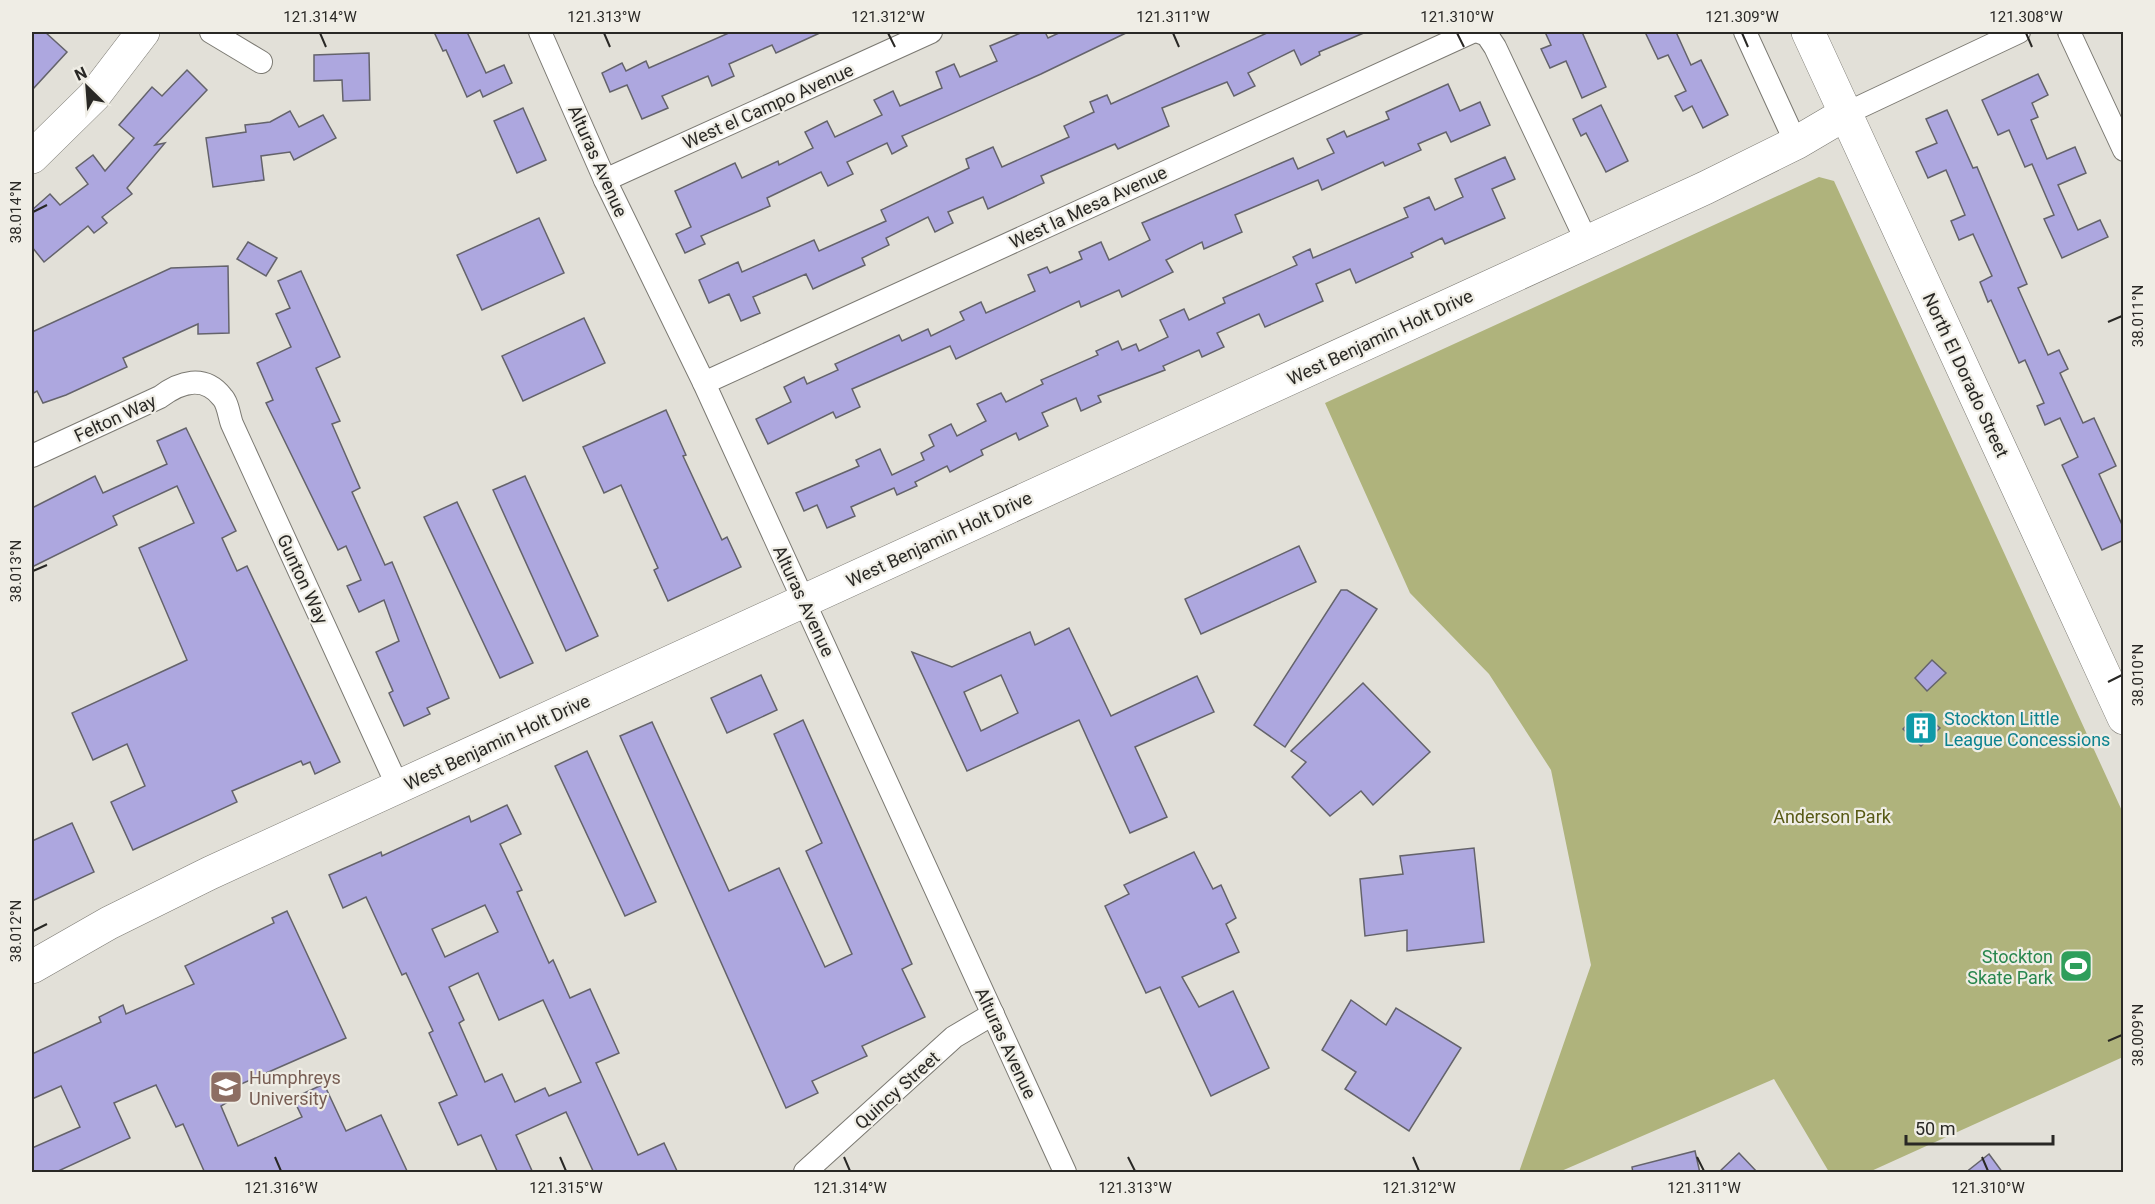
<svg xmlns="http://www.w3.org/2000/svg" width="2155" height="1204" viewBox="0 0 2155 1204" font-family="Roboto,sans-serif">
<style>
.green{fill:#afb37c}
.building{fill:#ada7df;stroke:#64636b;stroke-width:1.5;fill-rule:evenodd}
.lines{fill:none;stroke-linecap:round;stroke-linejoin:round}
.street-casing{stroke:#7b7972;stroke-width:24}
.secondary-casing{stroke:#7b7972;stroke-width:34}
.street{stroke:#fff;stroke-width:22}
.secondary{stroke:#fff;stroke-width:33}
.ticks{fill:none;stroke:#292825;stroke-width:2}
.labels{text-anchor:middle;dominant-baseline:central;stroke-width:4.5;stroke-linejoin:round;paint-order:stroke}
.street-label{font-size:18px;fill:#292825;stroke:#efede5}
.culture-label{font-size:18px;fill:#0d838f;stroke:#efede5;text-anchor:start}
.park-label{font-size:18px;fill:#585a16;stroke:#efede5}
.leisure-label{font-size:18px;fill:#27864d;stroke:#efede5;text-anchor:end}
.education-label{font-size:18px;fill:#785e54;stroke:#efede5;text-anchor:start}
.neatline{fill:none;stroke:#292825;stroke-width:2}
.ticks-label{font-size:15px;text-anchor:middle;fill:#292825}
</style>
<rect width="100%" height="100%" fill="#e2e0d8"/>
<!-- green -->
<polygon class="green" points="1819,177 1834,181 2123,813 2123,1057 1869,1172 1829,1172 1774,1079 1559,1172 1519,1172 1591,965 1551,770 1489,674 1410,593 1325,403"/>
<!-- building -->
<g class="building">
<polygon points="32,32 45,32 67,52 32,90"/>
<polygon points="434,32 467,32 486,73 504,65 512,83 483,97 480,90 467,97 446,50 443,51"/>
<polygon points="731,32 822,32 776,53 772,45 729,64 734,76 712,86 708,76 662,96 668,108 642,119 627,85 610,92 602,73 622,63 626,71 646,61 649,68"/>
<polygon points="1023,32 1045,32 1048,38 1061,32 1128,32 1041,74 902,136 907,146 892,154 887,143 847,162 853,174 828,186 821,172 767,198 770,206 701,236 705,244 685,253 676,234 691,227 675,191 735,163 742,178 778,161 779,165 813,148 805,132 827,121 835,137 882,115 874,100 893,91 900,106 942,88 936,72 954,64 960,77 997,61 990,46"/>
<polygon points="1269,32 1366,32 1319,52 1320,55 1301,65 1294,50 1248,73 1255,86 1234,96 1227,82 1162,108 1169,126 1118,149 1115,144 1041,176 1044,183 988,209 983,197 948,212 953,223 935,232 928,217 886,238 889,245 862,258 865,265 832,280 813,289 806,274 753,297 760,313 741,321 729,294 709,303 699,280 738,262 742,272 814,240 819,251 886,221 881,210 969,168 966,159 993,147 1002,167 1069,137 1064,126 1094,112 1090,102 1107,95 1111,104"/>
<polygon points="1545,32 1582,32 1606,87 1582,98 1566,61 1550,68 1541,49 1551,45"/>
<polygon points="1645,32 1676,32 1691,65 1701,60 1728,115 1703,128 1692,106 1683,111 1675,96 1686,91 1668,55 1658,59"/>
<polygon points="369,53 370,100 343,101 342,80 314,81 314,55"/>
<polygon points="187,70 207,90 155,145 165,143 127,188 132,194 102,217 107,223 94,233 88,226 44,262 32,247 32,210 50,194 60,205 88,184 76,168 93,155 105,171 134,138 119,125 152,87 162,96"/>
<polygon points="2038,74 2048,95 2032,103 2038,117 2031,120 2047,159 2075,147 2086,173 2058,185 2078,230 2100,220 2108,237 2062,258 2044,219 2054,215 2032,164 2025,167 2009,130 1998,135 1982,100"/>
<polygon points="1448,84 1460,111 1480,102 1490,125 1451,142 1446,132 1418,144 1421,150 1385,166 1383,162 1322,190 1318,180 1235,215 1242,232 1204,249 1202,242 1166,260 1173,272 1122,297 1119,290 1081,307 1079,301 956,359 950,346 852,389 860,407 836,418 833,412 768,444 756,419 791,402 784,387 804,377 807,384 838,370 835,364 899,335 902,341 928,329 931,336 964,320 960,312 981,302 986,313 1035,291 1028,275 1047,267 1050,273 1082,259 1079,252 1101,242 1109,260 1150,240 1142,223 1293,158 1298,169 1334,153 1327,139 1344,131 1347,137 1389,119 1386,112"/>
<polygon points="1601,105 1628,161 1606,172 1586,133 1581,136 1573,119"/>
<polygon points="523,108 546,160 517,173 494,121"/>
<polygon points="1947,110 1973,168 1977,167 2027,284 2018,288 2048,355 2059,350 2068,369 2060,373 2083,423 2094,418 2116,466 2099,474 2124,529 2124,540 2102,550 2062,465 2078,457 2060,418 2045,425 2037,406 2044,403 2025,360 2019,363 1991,300 1988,302 1980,282 1992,276 1973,234 1959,240 1951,221 1965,215 1946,170 1928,178 1916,152 1937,143 1926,119"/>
<polygon points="290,111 299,127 323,115 336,138 294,160 290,152 261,156 264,180 213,187 206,138 246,132 245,125 270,122"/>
<polygon points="1505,157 1515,179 1492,189 1505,218 1445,244 1442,238 1411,253 1413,257 1356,283 1350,269 1316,284 1323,301 1265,327 1259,314 1217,333 1224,347 1202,357 1199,350 1163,366 1165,370 1098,396 1101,402 1081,411 1076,398 1042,413 1048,426 1019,440 1016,433 981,450 983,455 950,472 947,466 915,482 917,486 897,495 894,488 851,507 855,516 827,528 817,505 804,511 796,493 859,466 856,460 880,449 892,475 924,460 921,453 934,446 929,435 951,424 957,436 986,421 977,404 1001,393 1006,402 1043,384 1041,380 1098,355 1096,351 1118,341 1122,350 1136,344 1139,351 1168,337 1160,320 1184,309 1189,320 1225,303 1223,298 1297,265 1293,257 1310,249 1313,258 1408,217 1404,208 1429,197 1435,210 1463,197 1455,179"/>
<polygon points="539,218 564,273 482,310 457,255"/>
<polygon points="248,242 277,258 266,276 237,259"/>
<polygon points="228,266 229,333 198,334 198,324 123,358 127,367 66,395 43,403 37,391 32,394 32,332 171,268"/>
<polygon points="301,271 340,357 316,368 340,421 332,424 360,488 352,492 385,565 392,562 449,698 427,708 430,714 404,726 389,693 393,691 376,652 399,641 384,600 359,612 347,586 361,580 346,546 338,550 266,403 273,400 257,363 291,347 276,314 290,308 278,281"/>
<polygon points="584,318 605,363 523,401 502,356"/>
<polygon points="666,410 686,455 683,456 722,540 727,537 741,567 668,601 654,570 658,568 621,485 604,493 583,447"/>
<polygon points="186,428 236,531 222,538 237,571 247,566 340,762 315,774 310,762 303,765 301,761 232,791 237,802 133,850 111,802 145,786 127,744 93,760 72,713 187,660 139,548 194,523 177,486 113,516 117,525 32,567 32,508 95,476 103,493 167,464 157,441"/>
<polygon points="525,476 598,636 566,651 493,490"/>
<polygon points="457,502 533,663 500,678 424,517"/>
<polygon points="1299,546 1316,582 1201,634 1185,599"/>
<polygon points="1341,590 1347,590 1377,609 1285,747 1254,725"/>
<path d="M1069,628l42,88 86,-40 17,36 -79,35 32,70 -37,16 -51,-113 -112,51 -55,-119 40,15 78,-35 5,13zM1001,675l17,38 -37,18 -17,-39z"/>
<polygon points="1932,660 1946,673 1927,691 1915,678"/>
<polygon points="761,675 777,710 727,733 711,698"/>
<polygon points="1363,683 1430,752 1373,805 1361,791 1330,816 1292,777 1306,762 1291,751"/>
<polygon points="1921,711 1940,728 1921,746 1903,729"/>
<polygon points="803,720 912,964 902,969 925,1017 862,1046 867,1056 812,1081 818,1093 786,1108 620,736 652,722 729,891 779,868 825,967 852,954 806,851 822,843 774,734"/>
<polygon points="587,751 656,902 625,916 555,766"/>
<path d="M507,805l14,29 -21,10 22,46 -5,2 32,71 4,-3 17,38 20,-9 29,64 -23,10 42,92 26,-12 14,30h-84l-28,-61 -50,23 17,38h-35l-17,-38 -23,10 -19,-42 18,-8 -28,-62 4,-2 -27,-58 -4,2 -36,-78 -23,11 -14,-33 52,-23 1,4 87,-40 2,6zM485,905l13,27 -53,25 -13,-28zM478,973l21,47 44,-20 38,82 -32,14 -4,-8 -30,14 -13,-28 -17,8 -26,-59 5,-3 -15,-33z"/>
<polygon points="72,823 94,872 32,901 32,841"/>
<polygon points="1474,848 1484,942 1407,951 1407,930 1365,936 1360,879 1403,874 1400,856"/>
<polygon points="1194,852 1213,889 1221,885 1236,918 1226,924 1239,952 1182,977 1199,1007 1233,991 1269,1068 1211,1096 1160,987 1146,993 1105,906 1129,894 1124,885"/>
<polygon points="287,911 346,1038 232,1088 236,1097 221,1106 238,1146 302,1117 293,1098 324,1084 346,1131 381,1115 408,1173 205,1173 183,1124 176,1127 156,1085 114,1103 130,1138 54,1173 32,1173 32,1148 80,1127 61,1086 32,1099 32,1054 101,1022 99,1017 123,1005 126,1014 194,984 185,966 274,923 272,918"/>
<polygon points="1351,1000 1386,1025 1396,1008 1461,1048 1409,1131 1345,1089 1356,1072 1322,1050"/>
<polygon points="1695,1151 1700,1173 1633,1173 1632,1167"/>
<polygon points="1739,1153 1758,1173 1718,1173"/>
<polygon points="1989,1154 2003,1173 1965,1173"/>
</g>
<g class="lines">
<!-- street casing -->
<g class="street-casing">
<g id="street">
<polyline points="211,32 261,62"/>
<polyline points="540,32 605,180 704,383 1065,1172"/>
<polyline points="1479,32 1487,35 1495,47 1587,242"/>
<polyline points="1745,32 1796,143"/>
<polyline points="2069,32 2124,150"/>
<polyline points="1847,113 2019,32"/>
<polyline points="605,180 931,32"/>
<polyline points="704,383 1472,32"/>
<path d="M32,456l128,-59c20,-15 44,-23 62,0 6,6 7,19 10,27l166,363"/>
<polyline points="805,1172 954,1037 993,1014"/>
</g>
</g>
<!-- secondary casing -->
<g class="secondary-casing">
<g id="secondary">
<polyline points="1808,32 2124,718"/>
<polyline points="32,157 94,96 143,32"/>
<polyline points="32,967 109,923 210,873 1705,188 1796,143 1847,113"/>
</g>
</g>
<!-- street -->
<use href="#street" class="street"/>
<!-- secondary -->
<use href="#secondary" class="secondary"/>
</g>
<!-- ticks -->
<path class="ticks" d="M320,33l6,14M604,33l6,14M888,33l7,14M1173,33l6,14M1457,33l7,14M1742,33l6,14M2026,33l6,14M33,212l14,-7M2108,322l14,-6M33,571l14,-6M2108,682l14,-7M33,931l14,-7M2108,1041l14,-6M275,1157l6,14M560,1157l6,14M844,1157l6,14M1128,1157l7,14M1413,1157l6,14M1697,1157l7,14M1982,1157l6,14"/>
<!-- icons -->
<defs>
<g id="building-square" transform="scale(1.725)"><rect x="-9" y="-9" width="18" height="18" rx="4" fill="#0f9aa8" stroke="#efede5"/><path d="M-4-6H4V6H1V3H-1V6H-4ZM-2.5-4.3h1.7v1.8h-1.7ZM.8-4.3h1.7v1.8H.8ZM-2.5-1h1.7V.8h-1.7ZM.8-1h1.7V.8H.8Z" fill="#fff"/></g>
<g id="stadium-square" transform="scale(1.725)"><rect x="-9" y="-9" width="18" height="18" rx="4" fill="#2e9e5b" stroke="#efede5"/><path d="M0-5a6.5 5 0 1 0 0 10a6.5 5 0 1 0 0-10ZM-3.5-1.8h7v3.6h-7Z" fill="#fff"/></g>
<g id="university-square" transform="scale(1.725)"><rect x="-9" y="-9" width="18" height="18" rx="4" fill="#8d6e63" stroke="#efede5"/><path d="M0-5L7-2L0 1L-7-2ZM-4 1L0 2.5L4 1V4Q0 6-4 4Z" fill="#fff"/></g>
</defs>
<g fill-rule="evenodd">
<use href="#building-square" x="1921" y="728"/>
<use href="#stadium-square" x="2076" y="966"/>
<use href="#university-square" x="226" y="1087"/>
</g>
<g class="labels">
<!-- street labels -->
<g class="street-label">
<text transform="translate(768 106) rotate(-24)">West el Campo Avenue</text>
<text transform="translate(598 161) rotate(66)">Alturas Avenue</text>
<text transform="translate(1088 207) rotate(-25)">West la Mesa Avenue</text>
<text transform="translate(1380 337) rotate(-25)">West Benjamin Holt Drive</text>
<text transform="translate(1966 375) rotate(65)">North El Dorado Street</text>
<text transform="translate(115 418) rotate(-25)">Felton Way</text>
<text transform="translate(939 539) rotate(-25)">West Benjamin Holt Drive</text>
<text transform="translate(303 579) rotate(65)">Gunton Way</text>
<text transform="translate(804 601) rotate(65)">Alturas Avenue</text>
<text transform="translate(497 742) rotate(-25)">West Benjamin Holt Drive</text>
<text transform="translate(1006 1043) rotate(65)">Alturas Avenue</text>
<text transform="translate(897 1090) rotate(-42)">Quincy Street</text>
</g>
<!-- culture labels -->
<g class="culture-label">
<text x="1944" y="718">Stockton Little<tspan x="1944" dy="21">League Concessions</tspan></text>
</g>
<!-- park labels -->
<g class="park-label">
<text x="1832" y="816">Anderson Park</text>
</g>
<!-- leisure labels -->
<g class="leisure-label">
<text x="2053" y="956">Stockton<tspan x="2053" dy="21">Skate Park</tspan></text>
</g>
<!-- education labels -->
<g class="education-label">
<text x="249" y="1077">Humphreys<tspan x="249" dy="21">University</tspan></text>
</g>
</g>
<!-- border -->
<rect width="2155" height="1204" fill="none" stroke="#efede5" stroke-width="66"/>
<!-- north arrow -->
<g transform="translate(87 87) rotate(335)" stroke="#efede5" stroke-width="4.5" paint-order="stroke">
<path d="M0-4.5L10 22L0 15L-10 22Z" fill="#292825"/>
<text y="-9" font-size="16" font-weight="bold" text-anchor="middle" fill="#292825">N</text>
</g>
<!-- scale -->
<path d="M1906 1135v9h147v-9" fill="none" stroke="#292825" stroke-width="3"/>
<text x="1915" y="1135" font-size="18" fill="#292825" stroke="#efede5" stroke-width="4.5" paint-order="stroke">50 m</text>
<rect x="33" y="33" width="2089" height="1138" class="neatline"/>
<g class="ticks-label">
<text x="320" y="22">121.314°W</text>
<text x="604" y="22">121.313°W</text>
<text x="888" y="22">121.312°W</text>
<text x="1173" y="22">121.311°W</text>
<text x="1457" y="22">121.310°W</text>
<text x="1742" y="22">121.309°W</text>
<text x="2026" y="22">121.308°W</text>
<text transform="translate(16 212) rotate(-90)" y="5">38.014°N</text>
<text transform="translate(2138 316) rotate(-90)" y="5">38.011°N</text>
<text transform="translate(16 571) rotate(-90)" y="5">38.013°N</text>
<text transform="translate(2138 675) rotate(-90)" y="5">38.010°N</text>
<text transform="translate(16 931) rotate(-90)" y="5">38.012°N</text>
<text transform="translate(2138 1035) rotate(-90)" y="5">38.009°N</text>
<text x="281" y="1193">121.316°W</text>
<text x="566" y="1193">121.315°W</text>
<text x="850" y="1193">121.314°W</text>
<text x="1135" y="1193">121.313°W</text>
<text x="1419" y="1193">121.312°W</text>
<text x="1704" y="1193">121.311°W</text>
<text x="1988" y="1193">121.310°W</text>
</g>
</svg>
